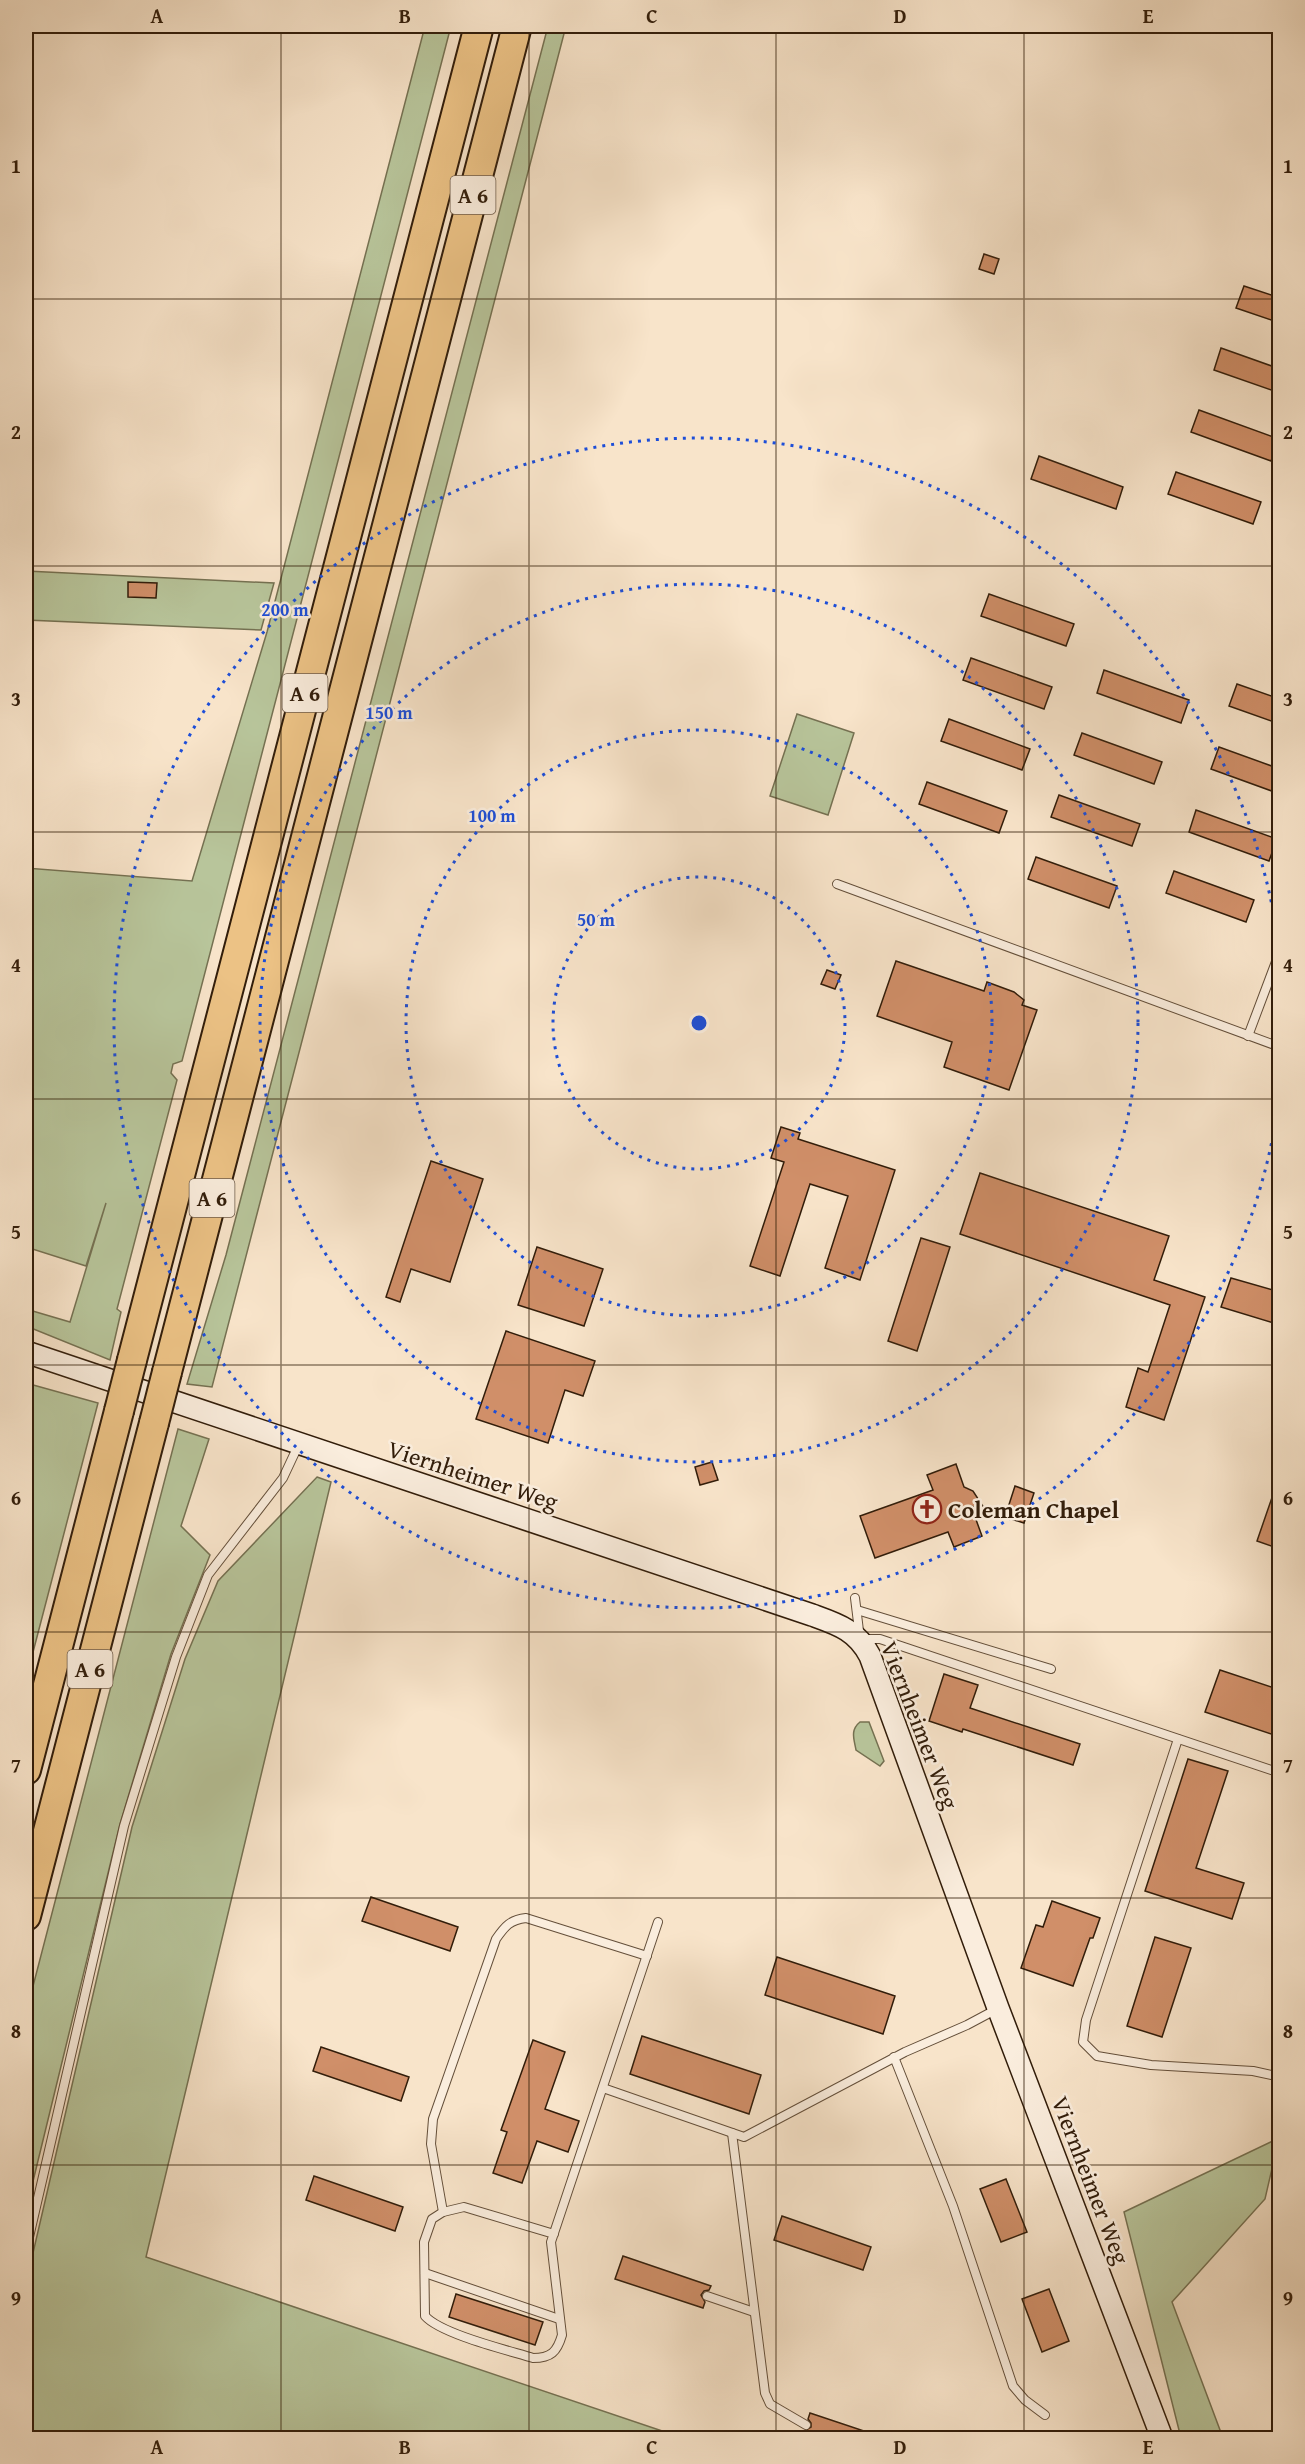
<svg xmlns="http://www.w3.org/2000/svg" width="1305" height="2464" viewBox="0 0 1305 2464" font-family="'Gentium Book Plus',serif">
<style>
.green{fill:#b8c59b;stroke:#757152;stroke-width:1.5}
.building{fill:#d08f69;stroke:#321d0a;stroke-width:1.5}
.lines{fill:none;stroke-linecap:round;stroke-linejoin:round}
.lane-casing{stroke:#644f3a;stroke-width:10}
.secondary-casing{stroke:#321d0a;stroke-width:24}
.highway-casing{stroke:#321d0a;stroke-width:32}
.lane{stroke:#faeddd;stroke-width:8}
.secondary{stroke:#faeddd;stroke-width:21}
.highway{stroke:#ecc285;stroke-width:28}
.highway-bridge-casing{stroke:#321d0a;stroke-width:32;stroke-linecap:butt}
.highway-bridge{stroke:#ecc285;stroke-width:28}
.grid{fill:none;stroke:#321d0a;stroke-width:1.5;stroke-opacity:0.55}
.ring{fill:none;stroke:#1d4ed8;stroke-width:3;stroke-dasharray:3 6}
.labels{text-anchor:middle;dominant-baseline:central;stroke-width:5;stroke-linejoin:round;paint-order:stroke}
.shield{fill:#faeddd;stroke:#6e5b49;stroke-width:1.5}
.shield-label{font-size:22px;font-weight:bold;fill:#321d0a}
.street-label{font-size:24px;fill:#321d0a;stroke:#faeddd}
.poi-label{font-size:24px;font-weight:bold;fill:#321d0a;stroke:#faeddd;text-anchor:start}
.centre{fill:#1d4ed8;stroke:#faeddd;stroke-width:3}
.ring-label{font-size:18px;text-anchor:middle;font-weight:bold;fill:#1d4ed8;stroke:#faeddd;stroke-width:5;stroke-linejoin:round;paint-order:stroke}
.neatline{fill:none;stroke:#321d0a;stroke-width:2}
.grid-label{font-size:20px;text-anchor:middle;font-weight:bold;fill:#321d0a}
</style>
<rect width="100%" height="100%" fill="#f8e4ca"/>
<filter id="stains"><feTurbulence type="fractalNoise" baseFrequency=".00333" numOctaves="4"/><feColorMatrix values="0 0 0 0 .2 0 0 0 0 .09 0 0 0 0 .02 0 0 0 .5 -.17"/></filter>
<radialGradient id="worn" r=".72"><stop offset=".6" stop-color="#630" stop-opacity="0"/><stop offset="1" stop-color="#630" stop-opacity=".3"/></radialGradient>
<!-- green -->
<g class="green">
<polygon points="425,26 451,26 182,1061 173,1064 171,1073 177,1080 117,1309 121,1312 110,1360 26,1326 26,1309 70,1322 106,1203 86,1266 26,1247 26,868 192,881 267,632"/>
<polygon points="548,26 566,26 212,1387 187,1384 226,1255"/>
<polygon points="26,571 274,583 261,630 26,620"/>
<polygon points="797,714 854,733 828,815 770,796"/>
<polygon points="26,1383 98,1403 26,1679"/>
<polygon points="178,1429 209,1439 181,1526 210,1555 171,1654 120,1824 26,2210 26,2013"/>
<polygon points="317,1477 331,1482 146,2257 683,2438 26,2438 26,2283 132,1827 185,1659 218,1581"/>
<path d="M860,1722h9l15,39 -4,5 -24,-16c-2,-11 -6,-20 4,-28z"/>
<polygon points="1279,2138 1265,2199 1172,2302 1223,2438 1181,2438 1124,2212"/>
</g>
<!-- building -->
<g class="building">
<polygon points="984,254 999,259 994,274 979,269"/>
<polygon points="1244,286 1280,298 1280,323 1236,308"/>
<polygon points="1221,348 1280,369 1280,393 1214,370"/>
<polygon points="1199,410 1279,439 1271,461 1191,432"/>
<polygon points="1039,456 1123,487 1116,509 1031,479"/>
<polygon points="1176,472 1261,502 1253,524 1168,494"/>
<polygon points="128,582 157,583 156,598 128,597"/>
<polygon points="989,594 1074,624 1066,646 981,616"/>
<polygon points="971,658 1052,687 1044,709 963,680"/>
<polygon points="1104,670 1189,700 1181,723 1097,693"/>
<polygon points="1237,684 1280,699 1280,724 1229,706"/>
<polygon points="949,719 1030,749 1022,770 941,741"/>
<polygon points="1082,733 1162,762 1154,784 1074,755"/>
<polygon points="1219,747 1280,769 1280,794 1211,769"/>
<polygon points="927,782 1007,811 999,833 919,804"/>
<polygon points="1059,795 1140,824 1132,846 1051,817"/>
<polygon points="1196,810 1277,839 1269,861 1189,832"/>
<polygon points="1036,857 1117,886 1109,908 1028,879"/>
<polygon points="1174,871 1254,900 1246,922 1166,893"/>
<polygon points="896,961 984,991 987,982 1014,992 1024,1000 1022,1005 1037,1010 1009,1090 944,1067 952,1042 877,1016"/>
<polygon points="827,970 841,975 835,989 821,984"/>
<polygon points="781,1127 800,1133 798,1139 895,1170 860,1280 825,1268 848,1196 810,1184 780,1276 750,1266 784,1162 771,1158"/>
<polygon points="431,1161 483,1179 450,1282 411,1269 400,1302 386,1297"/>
<polygon points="980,1173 1169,1236 1154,1280 1205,1297 1164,1420 1126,1407 1138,1368 1148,1372 1170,1305 960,1234"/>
<polygon points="921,1238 950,1247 917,1351 888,1341"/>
<polygon points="537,1247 603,1269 584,1326 518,1305"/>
<polygon points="1231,1278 1280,1292 1280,1325 1221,1307"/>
<polygon points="506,1331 595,1361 583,1396 565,1390 548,1443 476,1419"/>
<polygon points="712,1462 718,1480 700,1485 695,1467"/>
<polygon points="956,1464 964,1487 973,1491 986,1511 971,1506 982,1536 954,1547 948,1532 875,1558 860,1516 933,1490 927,1475"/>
<polygon points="1277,1483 1280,1484 1280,1549 1257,1541"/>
<polygon points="1015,1486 1034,1493 1024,1523 1005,1517"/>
<polygon points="1220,1670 1280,1690 1280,1737 1205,1712"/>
<polygon points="944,1674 978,1685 970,1708 1080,1744 1073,1765 963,1729 962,1732 929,1721"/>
<polygon points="1188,1759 1228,1771 1196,1868 1244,1883 1232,1919 1145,1891"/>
<polygon points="371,1897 458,1927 450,1951 362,1921"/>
<polygon points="1052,1901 1100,1918 1093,1938 1090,1938 1073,1986 1021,1968 1036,1925 1043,1927"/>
<polygon points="1155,1937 1191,1948 1162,2037 1127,2026"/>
<polygon points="777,1957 895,1996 883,2034 765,1995"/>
<polygon points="642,2036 761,2075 749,2114 630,2074"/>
<polygon points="533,2040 565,2052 545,2109 579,2121 568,2152 537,2141 522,2183 493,2173 507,2132 501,2130"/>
<polygon points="321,2047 409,2077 401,2101 313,2071"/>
<polygon points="314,2176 403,2207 395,2231 306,2200"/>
<polygon points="1006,2179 1027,2232 1001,2242 980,2189"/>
<polygon points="782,2216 871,2247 863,2270 774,2240"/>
<polygon points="623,2256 711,2286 709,2290 704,2291 701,2295 705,2302 703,2308 615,2279"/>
<polygon points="1049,2289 1069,2341 1042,2352 1022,2299"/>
<polygon points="456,2294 543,2322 535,2345 449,2317"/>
<polygon points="810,2413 879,2436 879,2439 802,2439 804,2431 811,2427 811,2423 808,2419"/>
</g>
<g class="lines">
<!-- lane casing -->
<g class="lane-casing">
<g id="lane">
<polyline points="837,884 1280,1047"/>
<polyline points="1248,1036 1280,951"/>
<polyline points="855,1598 860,1639 880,1639 1280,1773"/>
<polyline points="857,1610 1051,1669"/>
<polyline points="1178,1739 1086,2020 1083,2042 1097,2056 1151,2065 1253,2071 1280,2077"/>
<polyline points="894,2057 953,2206 1013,2386 1025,2400 1045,2415"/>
<polyline points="603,2088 744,2137 905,2052 967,2025 997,2009"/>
<polyline points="732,2133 765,2393 770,2404 806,2425"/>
<path d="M443,2212l-12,-68 2,-25 63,-180c9,-13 14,-19 30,-21l121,38"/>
<path d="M554,2234l-90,-27 -21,5 -11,7 -8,23 1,74c16,18 82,34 108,42 18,0 24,-6 29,-23l-11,-93 107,-320"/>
<polyline points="26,2250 124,1826 176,1657 208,1575 283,1478 298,1446"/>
<polyline points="425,2273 559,2319"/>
<polyline points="707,2296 754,2312"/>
</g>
</g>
<!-- secondary casing -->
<g class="secondary-casing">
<path id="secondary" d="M26,1352l786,263c25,9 45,15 58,41l128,352 164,430"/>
</g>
<!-- highway casing -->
<g class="highway-casing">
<g id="highway">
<polyline points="132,1360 479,26"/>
<polyline points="167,1372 517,26"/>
<polyline points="26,1770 119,1411"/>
<polyline points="26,1916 154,1423"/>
</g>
</g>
<!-- lane -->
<use href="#lane" class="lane"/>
<!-- secondary -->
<use href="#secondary" class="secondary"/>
<!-- highway -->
<use href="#highway" class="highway"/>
<!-- highway-bridge casing -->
<g class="highway-bridge-casing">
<g id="highway-bridge">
<polyline points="119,1411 132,1360"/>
<polyline points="154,1423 167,1372"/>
</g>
</g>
<!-- highway-bridge -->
<use href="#highway-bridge" class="highway-bridge"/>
</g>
<!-- grid -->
<path class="grid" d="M281,26v2412M529,26v2412M776,26v2412M1024,26v2412M26,299h1254M26,566h1254M26,832h1254M26,1099h1254M26,1365h1254M26,1632h1254M26,1898h1254M26,2165h1254"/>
<!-- distance rings -->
<g class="ring">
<circle cx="699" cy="1023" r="146"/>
<circle cx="699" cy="1023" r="293"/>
<circle cx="699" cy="1023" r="439"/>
<path d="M1279 1099A585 585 0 1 1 1279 947"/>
</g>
<!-- icons -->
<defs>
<g id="church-ring" transform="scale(1.5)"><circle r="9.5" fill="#faeddd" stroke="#8f2418" stroke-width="1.5"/><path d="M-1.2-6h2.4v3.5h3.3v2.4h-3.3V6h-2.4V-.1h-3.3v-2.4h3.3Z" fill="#8f2418"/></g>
</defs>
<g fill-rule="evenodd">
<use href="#church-ring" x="927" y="1509"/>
</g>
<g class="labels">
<!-- shield labels -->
<g class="shield">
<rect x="450.5" y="176" width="45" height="38" rx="4.5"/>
<rect x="282.5" y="674" width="45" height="38" rx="4.5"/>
<rect x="189.5" y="1179" width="45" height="38" rx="4.5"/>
<rect x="67.5" y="1650" width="45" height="38" rx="4.5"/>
</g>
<g class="shield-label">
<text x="473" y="195">A 6</text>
<text x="305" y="693">A 6</text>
<text x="212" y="1198">A 6</text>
<text x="90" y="1669">A 6</text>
</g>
<!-- street labels -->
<g class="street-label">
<text transform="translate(473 1475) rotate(18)">Viernheimer Weg</text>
<text transform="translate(920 1725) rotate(69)">Viernheimer Weg</text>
<text transform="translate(1091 2180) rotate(69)">Viernheimer Weg</text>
</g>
<!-- poi labels -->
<g class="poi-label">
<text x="948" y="1509">Coleman Chapel</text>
</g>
</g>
<circle cx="699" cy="1023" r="9" class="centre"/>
<g class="ring-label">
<text x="285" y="616">200 m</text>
<text x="389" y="719">150 m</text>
<text x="492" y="822">100 m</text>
<text x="596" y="926">50 m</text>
</g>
<!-- margin -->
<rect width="1305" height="2464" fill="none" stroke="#f8e4ca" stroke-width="66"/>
<rect x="33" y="33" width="1239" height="2398" class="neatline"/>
<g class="grid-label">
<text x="157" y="23">A</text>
<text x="405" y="23">B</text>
<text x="652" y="23">C</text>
<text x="900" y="23">D</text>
<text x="1148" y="23">E</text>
<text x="16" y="173">1</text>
<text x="1288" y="173">1</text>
<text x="16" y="439">2</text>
<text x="1288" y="439">2</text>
<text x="16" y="706">3</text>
<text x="1288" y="706">3</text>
<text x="16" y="972">4</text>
<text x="1288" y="972">4</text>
<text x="16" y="1239">5</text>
<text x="1288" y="1239">5</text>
<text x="16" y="1505">6</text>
<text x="1288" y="1505">6</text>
<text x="16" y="1772">7</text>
<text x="1288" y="1772">7</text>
<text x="16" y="2038">8</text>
<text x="1288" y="2038">8</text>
<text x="16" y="2305">9</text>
<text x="1288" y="2305">9</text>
<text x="157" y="2454">A</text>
<text x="405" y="2454">B</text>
<text x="652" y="2454">C</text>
<text x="900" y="2454">D</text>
<text x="1148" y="2454">E</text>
</g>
<rect width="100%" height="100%" filter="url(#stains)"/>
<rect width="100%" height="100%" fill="url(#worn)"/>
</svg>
